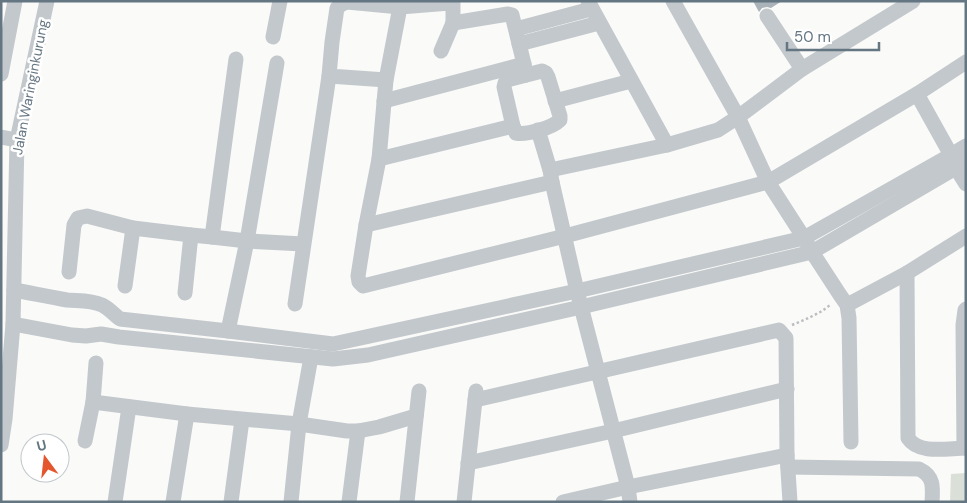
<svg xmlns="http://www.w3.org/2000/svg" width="967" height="503" viewBox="0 0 967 503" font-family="'DM Sans',sans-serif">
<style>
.green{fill:#dadfd7}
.building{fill:#aab3b9}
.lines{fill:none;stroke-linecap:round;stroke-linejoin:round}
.path{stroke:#bbbfc2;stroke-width:2.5;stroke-dasharray:2.5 2.5;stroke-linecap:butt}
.minor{stroke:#c3c8cc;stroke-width:15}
.labels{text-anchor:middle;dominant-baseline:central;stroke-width:5;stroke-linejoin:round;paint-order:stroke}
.street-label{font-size:14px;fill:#657683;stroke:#fff}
</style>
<rect width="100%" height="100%" fill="#fafaf8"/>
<!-- green -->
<polygon class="green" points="966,473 966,502 950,502 951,474"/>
<!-- building -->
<polygon class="building" points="753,1 782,1 771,8 767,7 762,8 759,12"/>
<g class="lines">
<!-- path -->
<path class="path" d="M792,325c14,-6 28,-11 39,-21"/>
<!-- minor -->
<g class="minor">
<polyline points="588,1 667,145"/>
<polyline points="673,1 738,117 768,182 804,238 812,252 840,295 847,305 849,318 851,442"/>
<polyline points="400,7 386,80 379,159 366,225 358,276 359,282 363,286 565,236 768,182 917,94 966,62"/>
<polyline points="767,16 802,69"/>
<polyline points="453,23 508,14 512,15 524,64"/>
<polyline points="516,29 591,9"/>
<polyline points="273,37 280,1"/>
<polyline points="519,44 599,23"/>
<path d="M542,71l4,2 2,4 12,39v4c-8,8 -33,15 -44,13l-3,-7 -9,-39 1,-4 2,-3z"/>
<polyline points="1,74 15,1"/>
<polyline points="386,80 329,76 332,42 337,8 342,4 347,2 400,7 450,3 453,4 453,23 441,51"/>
<polyline points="917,94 951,155"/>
<polyline points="384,101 524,64 526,75"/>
<polyline points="555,101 631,81"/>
<polyline points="538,130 550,170 552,182 577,291 628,487 630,502"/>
<polyline points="1,137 17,140"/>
<polyline points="379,159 513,126"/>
<polyline points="956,168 966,184"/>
<polyline points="550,170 667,145 718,130 738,117 802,69 913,1"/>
<polyline points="366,225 552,182"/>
<polyline points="212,237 236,59"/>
<polyline points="69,272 74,225 78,218 87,216 133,228 191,235 212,237 247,241 303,244"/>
<path d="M907,273l1,165c11,17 40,10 58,10"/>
<polyline points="125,286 133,228"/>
<path d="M14,290c17,3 35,7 53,10 12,1 24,0 35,5 5,2 13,10 18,14l108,12 105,13 244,-53 227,-53 147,-83 15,-9"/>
<polyline points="185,293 191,235"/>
<polyline points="295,304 329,76"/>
<polyline points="847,305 907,273 966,236"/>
<polyline points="13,324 72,335 86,336 101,334 119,337 333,359 368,355 581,307 812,252 966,162"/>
<polyline points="228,331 247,241 277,63"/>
<polyline points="96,363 93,402 187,414 299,424 347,431 358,431 379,427 416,416"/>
<polyline points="475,400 779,330 786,338 787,455 790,502"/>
<polyline points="85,441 93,402"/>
<polyline points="1,445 5,419 13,324 17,140 47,1"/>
<polyline points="964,448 963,325 965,310 966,309"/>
<polyline points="468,463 613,431 787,389"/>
<path d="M788,467l131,2c15,7 14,18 13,33"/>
<polyline points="115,502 129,407"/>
<polyline points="173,502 187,414"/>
<polyline points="231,502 242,420"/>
<polyline points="291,502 299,424 311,357"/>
<polyline points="349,502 358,431"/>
<polyline points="407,502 419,391"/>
<polyline points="464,502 476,391"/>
<polyline points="563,502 628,487 787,455"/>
</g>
</g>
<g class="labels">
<!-- street labels -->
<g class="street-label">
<text transform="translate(30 87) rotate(-79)">Jalan Waringinkurung</text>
</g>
</g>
<!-- border -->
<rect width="967" height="503" fill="none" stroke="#657683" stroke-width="5"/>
<!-- north arrow -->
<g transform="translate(45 458) rotate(345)"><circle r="24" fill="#ffffff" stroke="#c1c8cd"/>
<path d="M0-4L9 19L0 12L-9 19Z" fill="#e4572e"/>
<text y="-8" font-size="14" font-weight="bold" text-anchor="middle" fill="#657683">U</text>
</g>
<!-- scale -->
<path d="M787 42v8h92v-8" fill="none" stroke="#657683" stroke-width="2.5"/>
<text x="794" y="42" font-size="15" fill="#657683" stroke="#ffffff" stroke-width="4" paint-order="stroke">50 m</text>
</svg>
